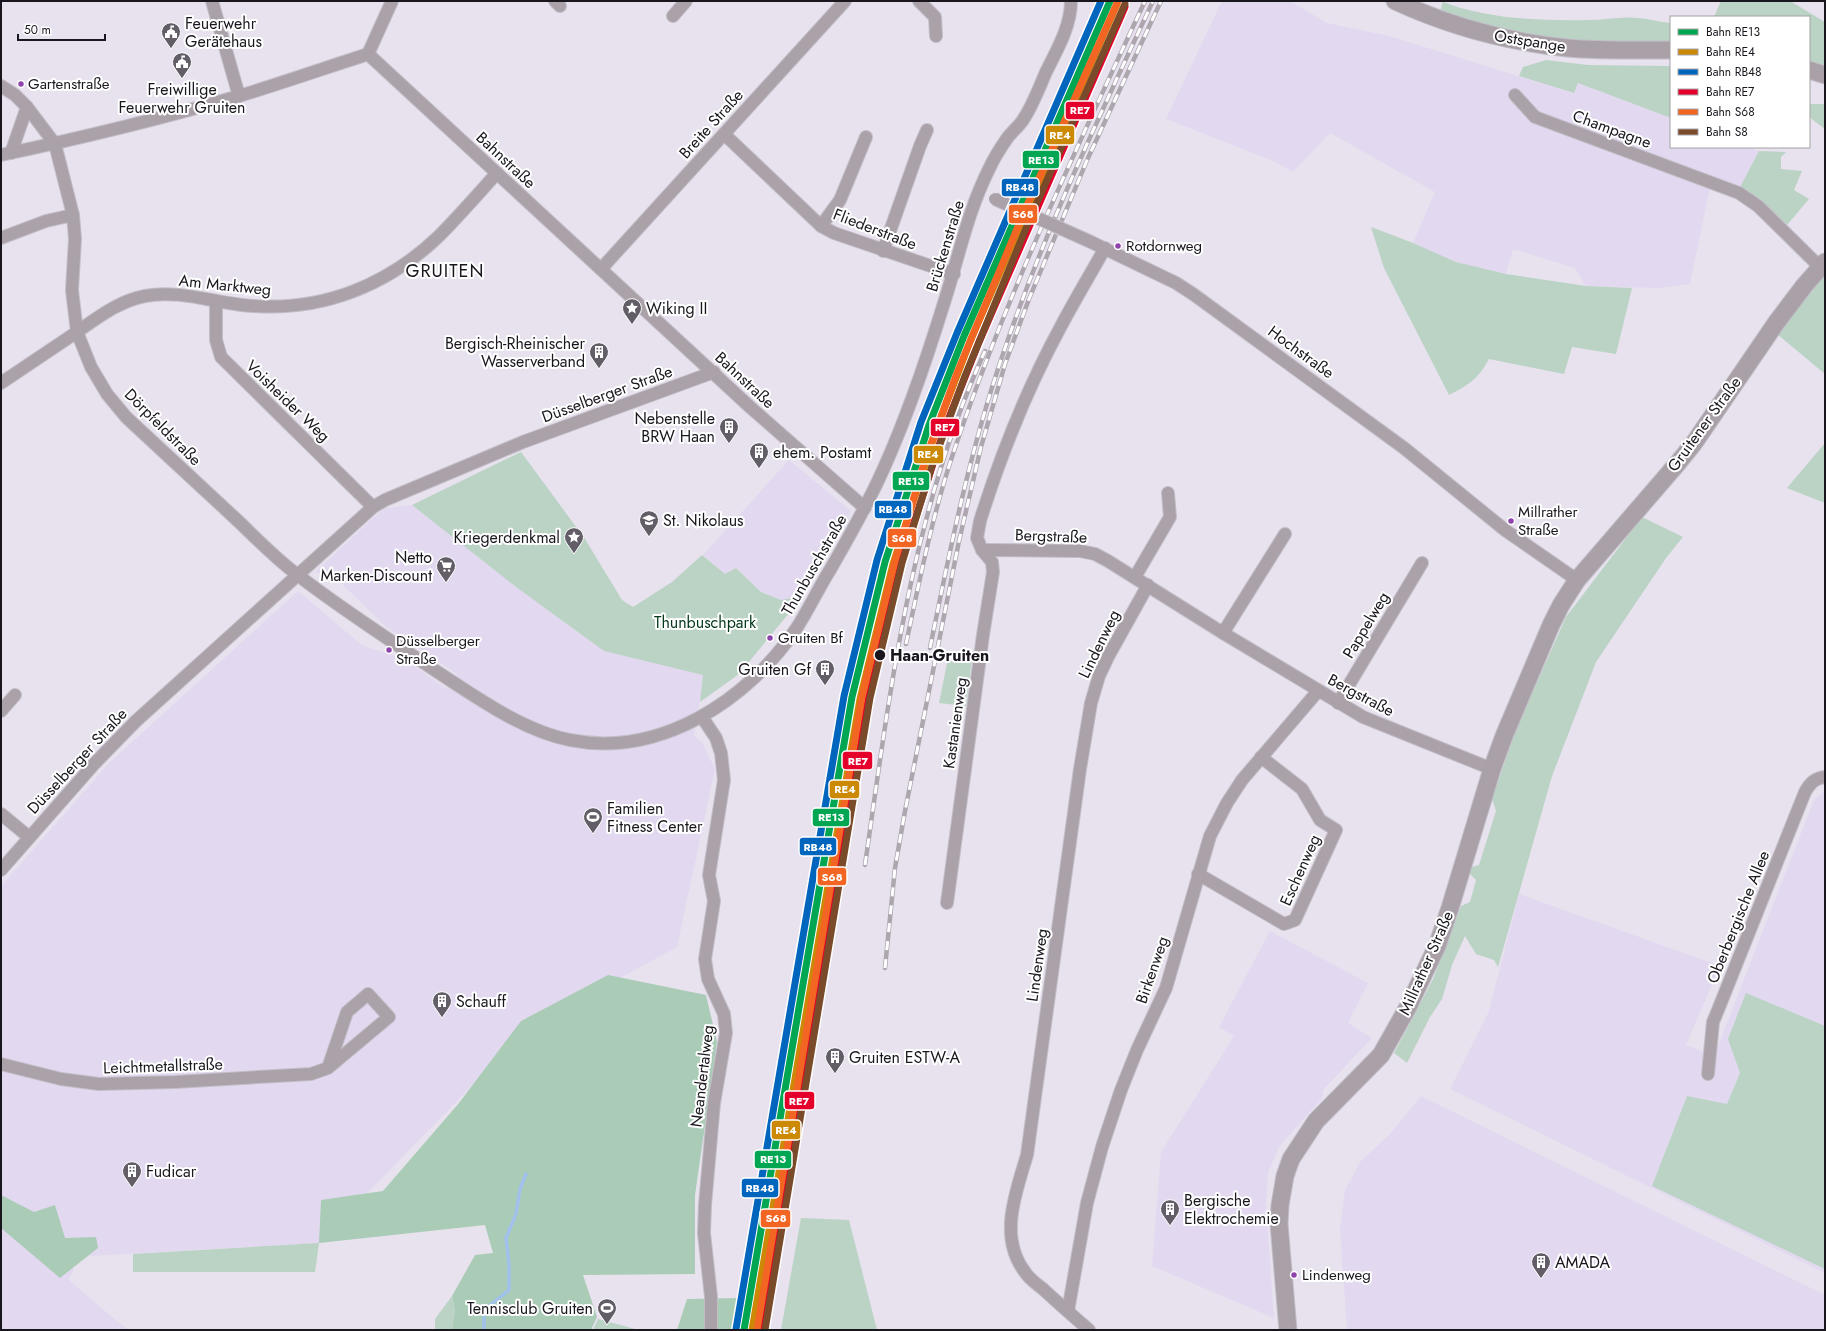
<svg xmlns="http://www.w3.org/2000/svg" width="1826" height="1331" viewBox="0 0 1826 1331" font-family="Jost,sans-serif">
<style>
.built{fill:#e2d9f0}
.green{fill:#bad3c4}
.forest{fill:#aaccb7}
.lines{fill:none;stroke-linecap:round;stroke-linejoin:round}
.stream{stroke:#a1c1ec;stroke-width:3.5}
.minor-casing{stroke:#c2bec8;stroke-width:14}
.secondary-casing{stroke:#c2bec8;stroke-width:19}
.minor{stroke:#aba1a8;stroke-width:12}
.secondary{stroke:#aaa1a8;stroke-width:17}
.rail-casing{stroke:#ada6ae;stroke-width:4.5}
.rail{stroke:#fff;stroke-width:3;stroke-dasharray:9;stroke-linecap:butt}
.minor-bridge-casing{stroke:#c2bec8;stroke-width:14;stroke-linecap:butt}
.minor-bridge{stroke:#aba1a8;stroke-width:12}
.rail-1-casing{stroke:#fff;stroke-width:10}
.rail-2-casing{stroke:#fff;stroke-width:10}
.rail-3-casing{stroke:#fff;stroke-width:10}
.rail-4-casing{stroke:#fff;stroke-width:10}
.rail-5-casing{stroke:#fff;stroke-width:10}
.rail-6-casing{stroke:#fff;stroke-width:10}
.rail-1{stroke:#00a651;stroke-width:7}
.rail-2{stroke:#cb8906;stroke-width:7}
.rail-3{stroke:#0065bd;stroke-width:7}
.rail-4{stroke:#e4002b;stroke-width:7}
.rail-5{stroke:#f26522;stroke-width:7}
.rail-6{stroke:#7a4b2a;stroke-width:7}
.bus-dot{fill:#8e44ad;stroke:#fff;stroke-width:1.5}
.stop-dot{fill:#1a161e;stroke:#fff;stroke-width:1.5}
.labels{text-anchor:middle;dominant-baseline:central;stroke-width:4;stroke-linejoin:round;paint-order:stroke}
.bus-label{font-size:15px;fill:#1a161e;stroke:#fff;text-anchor:start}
.poi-label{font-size:16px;fill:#1a161e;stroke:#fff;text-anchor:start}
.street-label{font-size:16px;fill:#1a161e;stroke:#fff}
.park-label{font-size:16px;fill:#023719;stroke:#fff}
.stop-label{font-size:16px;font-weight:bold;fill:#1a161e;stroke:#fff;text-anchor:start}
.quarter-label{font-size:18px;letter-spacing:1px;fill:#1a161e;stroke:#fff}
.line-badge{stroke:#fff;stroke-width:1.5}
.badge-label{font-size:11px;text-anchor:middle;font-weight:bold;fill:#fff}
</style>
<rect width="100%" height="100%" fill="#e7e2ee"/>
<!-- built -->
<g class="built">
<polygon points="1222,1 1290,1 1327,23 1389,36 1573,93 1578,83 1671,118 1671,147 1748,147 1759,151 1740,187 1721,179 1709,192 1690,284 1659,288 1586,286 1575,268 1513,249 1506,274 1456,262 1413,243 1435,192 1330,133 1293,172 1273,161 1166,119"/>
<polygon points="789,460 851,511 803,596 781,600 761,592 737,568 725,574 703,555"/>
<polygon points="412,505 516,587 604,651 704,675 694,736 702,742 715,769 677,947 527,1029 319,1243 74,1257 73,1272 68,1279 118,1322 129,1330 1,1330 1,886 109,763 298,591 363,646 401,657 447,689 457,674 386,627 341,583 326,575 315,572 384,508"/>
<polygon points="1825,790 1825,1273 1450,1089 1489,1011 1519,894 1720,966 1686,1045 1714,1056 1814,800"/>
<polygon points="1270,931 1368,983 1348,1023 1372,1038 1323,1090 1323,1097 1279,1147 1268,1173 1266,1205 1274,1318 1152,1266 1161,1152 1234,1036 1219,1027"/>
<polygon points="1421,1096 1825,1295 1825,1330 1347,1330 1340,1229 1345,1190 1360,1162 1390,1134"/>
</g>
<!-- green -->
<g class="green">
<polygon points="1721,1 1790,1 1825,22 1825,68 1809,63 1809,17 1714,17"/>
<path d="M1443,2c44,17 98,19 145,18 17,0 34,-4 50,-2 11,1 22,4 33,5v19c-50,0 -99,0 -149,-8 -28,-5 -55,-14 -82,-23z"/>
<polygon points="1546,60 1588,65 1671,66 1671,118 1578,83 1574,93 1519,76 1523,67"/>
<polygon points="1810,104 1825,104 1825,129 1809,117"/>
<polygon points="1759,151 1786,152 1781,157 1781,169 1802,171 1794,190 1809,199 1787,225 1761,200 1740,187"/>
<path d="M1371,227l42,16 43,19 50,12 80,12 46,2 -16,66 -44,-7 -8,27 -75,-15c-12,21 -19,25 -40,36l-65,-127z"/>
<polygon points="1825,273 1825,374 1776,333"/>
<polygon points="1825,443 1825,503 1787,488"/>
<polygon points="521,452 585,539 622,600 633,607 672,582 702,555 725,574 736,568 761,592 781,600 803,596 739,674 700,702 703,675 604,651 516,587 412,505"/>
<polygon points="1642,517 1683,537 1666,558 1596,662 1552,776 1498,967 1494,960 1476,954 1465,936 1452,965 1442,999 1430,1017 1407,1063 1394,1053 1433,979 1461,906 1470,902 1476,880 1469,873 1472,867 1479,865 1496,811 1492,799 1515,732 1566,617"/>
<polygon points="973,651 966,706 939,703 947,663"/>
<polygon points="1746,993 1825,1026 1825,1269 1652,1186 1687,1096 1727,1104 1740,1073 1728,1039"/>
<polygon points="801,1218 849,1220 877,1330 781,1330"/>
<polygon points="319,1243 315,1272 133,1272 133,1254"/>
<polygon points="452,1296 455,1310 452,1330 435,1330 435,1319"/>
<polygon points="598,1319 639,1330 593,1330"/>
</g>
<!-- forest -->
<g class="forest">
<polygon points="608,975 706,995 717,1042 695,1195 695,1274 583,1275 597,1317 591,1330 452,1330 455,1310 452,1296 475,1255 493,1253 485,1225 319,1243 321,1200 383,1191 459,1103 521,1021"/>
<polygon points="1,1195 34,1212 55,1205 65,1238 96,1237 98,1248 60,1278 1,1228"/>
<polygon points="740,1298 736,1330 677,1330 687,1299"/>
</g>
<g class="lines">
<!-- stream -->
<polyline class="stream" points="484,1330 484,1310 509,1290 509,1264 506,1238 516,1214 520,1189 526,1174"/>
<!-- minor casing -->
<g class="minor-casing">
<g id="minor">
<polyline points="212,1 239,96"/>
<polyline points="555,1 560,6"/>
<polyline points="919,1 935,17 936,36"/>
<polyline points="673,16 686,1"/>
<polyline points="368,54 392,1"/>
<path d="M1,86l14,9 12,12 28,37 18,71 2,24 -3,51 5,42 14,35 16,27 19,23c37,34 74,69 111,103 20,19 40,40 62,56 44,34 91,64 137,95 40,26 87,60 134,69 89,18 177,-39 226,-111 12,-18 22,-40 34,-59 19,-33 38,-66 53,-100 24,-53 43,-109 60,-164 15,-46 24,-93 46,-137 5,-11 12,-22 19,-32 5,-6 11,-11 15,-17 10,-15 16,-32 23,-48 11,-22 25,-46 25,-71"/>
<polyline points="1515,95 1535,117 1739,193 1758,206 1820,267"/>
<polyline points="724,134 821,226 834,233 954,274"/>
<polyline points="11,153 27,107"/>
<path d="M1,155c80,-17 159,-36 238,-59 43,-13 86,-28 129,-42l382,353 115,101"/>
<polyline points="821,226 840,200 866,137"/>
<polyline points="1,238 46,221 73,215"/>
<polyline points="1091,242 1176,283 1193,294 1404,448 1505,530 1577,580"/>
<polyline points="883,251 920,146 927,130"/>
<polyline points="601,269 845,1"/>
<polyline points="216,302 216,340 221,357 373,507"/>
<path d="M1,383c24,-16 49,-33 73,-49 22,-15 44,-33 71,-38 35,-7 73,8 108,10 71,5 135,-21 186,-70 20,-20 39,-42 58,-63"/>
<polyline points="982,550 1080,551 1095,554 1108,561 1223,633 1363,717 1492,769"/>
<polyline points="1135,577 1170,517 1168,493"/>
<polyline points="1223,633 1285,534"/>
<polyline points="1338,703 1422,563"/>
<polyline points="1,711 15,695"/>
<polyline points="702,717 716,738 721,753 724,780 709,875 714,901 705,959 708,979 724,1014 726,1033 714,1103 705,1205 704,1233 711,1297 711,1330"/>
<polyline points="1,814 29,837"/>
<polyline points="1,870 95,763 136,721 373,507 385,500 523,442 714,372"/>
<polyline points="1198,874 1284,924 1295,920 1336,830 1320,820 1302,789 1261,757"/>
<path d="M947,903l36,-268 10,-63 -1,-10 -10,-12 -5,-12 3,-17c21,-67 47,-132 80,-193 14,-27 30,-53 45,-80"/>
<polyline points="1,1064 61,1079 99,1084 175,1082 311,1074 328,1068 389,1017 368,994 347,1012 328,1068"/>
<path d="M1708,1074l5,-52 5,-12 87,-218c5,-9 10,-14 20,-15"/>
<polyline points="1068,1311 1087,1203 1102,1147 1121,1090 1137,1050 1166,988 1210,836 1227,803 1242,780 1318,691"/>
<path d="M1089,1330c-16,-14 -31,-27 -46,-41 -6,-5 -14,-10 -18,-17 -27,-35 -9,-80 2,-117l53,-386 11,-66 8,-27 10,-21 39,-70"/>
</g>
</g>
<!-- secondary casing -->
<g class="secondary-casing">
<g id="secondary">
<path d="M1395,1c54,25 113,41 173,47 34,3 69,2 103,2"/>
<polyline points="1809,70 1825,75"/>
<polyline points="1288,1330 1279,1224 1280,1205 1285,1176 1291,1159 1316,1121 1381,1055 1408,1007 1437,946 1450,908 1492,769 1504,736 1551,625 1561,605 1577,580 1677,464 1694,443 1776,323 1804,286 1825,262"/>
</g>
</g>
<!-- minor -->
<use href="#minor" class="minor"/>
<!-- secondary -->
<use href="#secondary" class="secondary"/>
<!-- rail casing -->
<g class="rail-casing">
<g id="rail">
<path d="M906,644c13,-61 25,-122 44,-181 52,-159 125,-311 195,-462"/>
<path d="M930,648c20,-99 40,-198 73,-294 41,-122 96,-237 150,-353"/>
<path d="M865,865c25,-174 46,-352 120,-514"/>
<polyline points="885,968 895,868 905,811 959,541 981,447 1005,364 1029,299 1088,158 1161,1"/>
</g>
</g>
<!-- rail -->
<use href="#rail" class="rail"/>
<!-- minor-bridge casing -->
<g class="minor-bridge-casing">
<polyline id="minor-bridge" points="995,199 1091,242"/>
</g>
<!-- minor-bridge -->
<use href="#minor-bridge" class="minor-bridge"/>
<!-- rail-1 casing -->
<g class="rail-1-casing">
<polyline id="rail-1" points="744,1330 852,697 885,562 929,425 964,336 1110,1"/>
</g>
<!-- rail-2 casing -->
<g class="rail-2-casing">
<polyline id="rail-2" points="752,1330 860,699 893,564 937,428 971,339 1117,4"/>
</g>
<!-- rail-3 casing -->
<g class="rail-3-casing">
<polyline id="rail-3" points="736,1329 844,696 877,560 921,422 957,333 1101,1"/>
</g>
<!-- rail-4 casing -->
<g class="rail-4-casing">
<polyline id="rail-4" points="760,1330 868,700 900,566 944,430 979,342 1125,7"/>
</g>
<!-- rail-5 casing -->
<g class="rail-5-casing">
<polyline id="rail-5" points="757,1330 862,697 895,561 925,460 957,373 1024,212 1118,1"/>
</g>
<!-- rail-6 casing -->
<g class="rail-6-casing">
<polyline id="rail-6" points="765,1330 870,698 902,563 933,463 965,376 1031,216 1125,4"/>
</g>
<!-- rail-1 -->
<use href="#rail-1" class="rail-1"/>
<!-- rail-2 -->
<use href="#rail-2" class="rail-2"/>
<!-- rail-3 -->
<use href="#rail-3" class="rail-3"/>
<!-- rail-4 -->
<use href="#rail-4" class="rail-4"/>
<!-- rail-5 -->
<use href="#rail-5" class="rail-5"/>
<!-- rail-6 -->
<use href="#rail-6" class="rail-6"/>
</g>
<!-- icons -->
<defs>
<g id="civic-pin" transform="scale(1)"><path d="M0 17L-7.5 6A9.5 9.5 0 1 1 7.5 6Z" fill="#625d67" stroke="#fff"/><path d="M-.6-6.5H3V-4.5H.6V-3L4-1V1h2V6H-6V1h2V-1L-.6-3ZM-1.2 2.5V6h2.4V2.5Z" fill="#fff"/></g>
<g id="sight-pin" transform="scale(1)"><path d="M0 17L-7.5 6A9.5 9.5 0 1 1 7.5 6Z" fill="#625d67" stroke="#fff"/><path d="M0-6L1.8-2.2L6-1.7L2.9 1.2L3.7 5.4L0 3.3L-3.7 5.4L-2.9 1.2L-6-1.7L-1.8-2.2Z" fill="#fff"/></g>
<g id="building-pin" transform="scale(1)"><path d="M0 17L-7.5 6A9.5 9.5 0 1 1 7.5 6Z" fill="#625d67" stroke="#fff"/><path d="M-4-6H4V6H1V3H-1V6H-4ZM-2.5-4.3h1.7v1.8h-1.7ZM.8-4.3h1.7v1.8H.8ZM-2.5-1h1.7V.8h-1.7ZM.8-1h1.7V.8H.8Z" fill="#fff"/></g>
<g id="school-pin" transform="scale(1)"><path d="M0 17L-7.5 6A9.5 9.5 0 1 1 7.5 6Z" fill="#625d67" stroke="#fff"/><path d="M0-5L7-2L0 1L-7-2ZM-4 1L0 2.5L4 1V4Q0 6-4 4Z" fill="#fff"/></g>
<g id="supermarket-pin" transform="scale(1)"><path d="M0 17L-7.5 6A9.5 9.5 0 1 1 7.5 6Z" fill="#625d67" stroke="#fff"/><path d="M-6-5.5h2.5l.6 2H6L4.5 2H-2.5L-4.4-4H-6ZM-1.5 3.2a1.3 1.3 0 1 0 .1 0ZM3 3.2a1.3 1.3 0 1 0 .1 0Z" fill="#fff"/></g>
<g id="stadium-pin" transform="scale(1)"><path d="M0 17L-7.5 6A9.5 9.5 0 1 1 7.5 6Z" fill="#625d67" stroke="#fff"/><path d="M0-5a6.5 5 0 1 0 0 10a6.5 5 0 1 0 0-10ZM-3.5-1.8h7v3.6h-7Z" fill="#fff"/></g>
</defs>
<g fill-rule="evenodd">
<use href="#civic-pin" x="171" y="32"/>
<use href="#civic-pin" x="182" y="62"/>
<use href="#sight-pin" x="632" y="308"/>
<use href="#building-pin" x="599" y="352"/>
<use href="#building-pin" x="729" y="427"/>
<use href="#building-pin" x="759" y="452"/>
<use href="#school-pin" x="649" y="520"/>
<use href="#sight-pin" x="574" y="537"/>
<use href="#supermarket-pin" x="446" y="566"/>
<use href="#building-pin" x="825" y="669"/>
<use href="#stadium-pin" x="593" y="817"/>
<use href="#building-pin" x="442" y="1001"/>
<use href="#building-pin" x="835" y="1057"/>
<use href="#building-pin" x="132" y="1171"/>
<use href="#building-pin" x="1170" y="1209"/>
<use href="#building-pin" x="1541" y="1262"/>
<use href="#stadium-pin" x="607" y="1308"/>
</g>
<!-- markers -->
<g class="bus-dot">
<circle cx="21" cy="84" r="3.5"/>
<circle cx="1118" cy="246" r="3.5"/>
<circle cx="1511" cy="521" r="3.5"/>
<circle cx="770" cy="638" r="3.5"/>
<circle cx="389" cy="650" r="3.5"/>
<circle cx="1294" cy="1275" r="3.5"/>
</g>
<circle class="stop-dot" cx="880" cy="655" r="6"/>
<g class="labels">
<!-- bus labels -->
<g class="bus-label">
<text x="28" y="84">Gartenstraße</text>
<text x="1126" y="246">Rotdornweg</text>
<text x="1518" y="512">Millrather<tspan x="1518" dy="18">Straße</tspan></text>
<text x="778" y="638">Gruiten Bf</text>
<text x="396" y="641">Düsselberger<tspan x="396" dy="18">Straße</tspan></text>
<text x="1302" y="1275">Lindenweg</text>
</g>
<!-- poi labels -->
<g class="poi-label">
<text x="185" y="23">Feuerwehr<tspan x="185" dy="18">Gerätehaus</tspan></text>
<text x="182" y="89" text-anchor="middle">Freiwillige<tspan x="182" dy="18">Feuerwehr Gruiten</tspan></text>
<text x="646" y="308">Wiking II</text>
<text x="585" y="343" text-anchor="end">Bergisch-Rheinischer<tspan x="585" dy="18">Wasserverband</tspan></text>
<text x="715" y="418" text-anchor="end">Nebenstelle<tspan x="715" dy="18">BRW Haan</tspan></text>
<text x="773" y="452">ehem. Postamt</text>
<text x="663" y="520">St. Nikolaus</text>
<text x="560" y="537" text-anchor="end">Kriegerdenkmal</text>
<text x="432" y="557" text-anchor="end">Netto<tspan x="432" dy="18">Marken-Discount</tspan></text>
<text x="811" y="669" text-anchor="end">Gruiten Gf</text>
<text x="607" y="808">Familien<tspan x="607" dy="18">Fitness Center</tspan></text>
<text x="456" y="1001">Schauff</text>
<text x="849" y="1057">Gruiten ESTW-A</text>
<text x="146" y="1171">Fudicar</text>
<text x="1184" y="1200">Bergische<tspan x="1184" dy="18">Elektrochemie</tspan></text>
<text x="1555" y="1262">AMADA</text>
<text x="593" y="1308" text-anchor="end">Tennisclub Gruiten</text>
</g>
<!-- street labels -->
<g class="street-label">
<text transform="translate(1530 41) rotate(9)">Ostspange</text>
<text transform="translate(711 124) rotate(-48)">Breite Straße</text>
<text transform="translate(1612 129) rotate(20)">Champagne</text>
<text transform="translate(506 160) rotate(43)">Bahnstraße</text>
<text transform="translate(875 229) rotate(21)">Fliederstraße</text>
<text transform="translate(945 246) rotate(-73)">Brückenstraße</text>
<text transform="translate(225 285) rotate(6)">Am Marktweg</text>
<text transform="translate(1301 352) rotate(36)">Hochstraße</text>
<text transform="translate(745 380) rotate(43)">Bahnstraße</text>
<text transform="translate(607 394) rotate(-20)">Düsselberger Straße</text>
<text transform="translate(288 401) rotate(44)">Voisheider Weg</text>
<text transform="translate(1704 424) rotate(-54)">Gruitener Straße</text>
<text transform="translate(163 427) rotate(45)">Dörpfeldstraße</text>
<text transform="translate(1051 536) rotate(2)">Bergstraße</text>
<text transform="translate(814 565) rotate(-60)">Thunbuschstraße</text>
<text transform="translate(1366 625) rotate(-59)">Pappelweg</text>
<text transform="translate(1099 644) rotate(-64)">Lindenweg</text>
<text transform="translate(1361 695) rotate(28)">Bergstraße</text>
<text transform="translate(955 723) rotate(-82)">Kastanienweg</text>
<text transform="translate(77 761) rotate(-47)">Düsselberger Straße</text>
<text transform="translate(1300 870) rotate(-66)">Eschenweg</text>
<text transform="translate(1738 917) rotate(-68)">Oberbergische Allee</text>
<text transform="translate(1426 963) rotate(-66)">Millrather Straße</text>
<text transform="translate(1037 965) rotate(-82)">Lindenweg</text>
<text transform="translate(1152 970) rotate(-71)">Birkenweg</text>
<text transform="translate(163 1066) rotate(-2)">Leichtmetallstraße</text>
<text transform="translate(702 1076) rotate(-83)">Neandertalweg</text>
</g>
<!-- park labels -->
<g class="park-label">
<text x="705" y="622">Thunbuschpark</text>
</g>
<!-- stop labels -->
<g class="stop-label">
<text x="890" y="655">Haan-Gruiten</text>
</g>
<!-- quarter labels -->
<g class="quarter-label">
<text x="445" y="271">GRUITEN</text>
</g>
</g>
<g class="line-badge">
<rect x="1065" y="101" width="30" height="19" rx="4" fill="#e4002b"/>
<rect x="1045" y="125" width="30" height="20" rx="4" fill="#cb8906"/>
<rect x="1022" y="150" width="38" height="19" rx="4" fill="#00a651"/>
<rect x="1001" y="178" width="38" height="19" rx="4" fill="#0065bd"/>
<rect x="1008" y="204" width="30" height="20" rx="4" fill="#f26522"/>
<rect x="930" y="418" width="30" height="19" rx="4" fill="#e4002b"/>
<rect x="913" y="445" width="31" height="19" rx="4" fill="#cb8906"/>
<rect x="892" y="471" width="38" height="20" rx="4" fill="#00a651"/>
<rect x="874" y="500" width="38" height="19" rx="4" fill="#0065bd"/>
<rect x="887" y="528" width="30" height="20" rx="4" fill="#f26522"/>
<rect x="842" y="751" width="31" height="19" rx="4" fill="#e4002b"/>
<rect x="829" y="780" width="31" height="19" rx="4" fill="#cb8906"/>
<rect x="812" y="808" width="38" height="19" rx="4" fill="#00a651"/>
<rect x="799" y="837" width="38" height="19" rx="4" fill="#0065bd"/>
<rect x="817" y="867" width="30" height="19" rx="4" fill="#f26522"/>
<rect x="784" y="1091" width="31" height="19" rx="4" fill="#e4002b"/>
<rect x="771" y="1120" width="30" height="20" rx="4" fill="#cb8906"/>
<rect x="754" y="1150" width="38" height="19" rx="4" fill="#00a651"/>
<rect x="741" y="1178" width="38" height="20" rx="4" fill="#0065bd"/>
<rect x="760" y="1209" width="31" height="19" rx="4" fill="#f26522"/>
</g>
<g class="badge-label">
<text x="1080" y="114">RE7</text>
<text x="1060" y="139">RE4</text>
<text x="1041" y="164">RE13</text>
<text x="1020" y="191">RB48</text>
<text x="1023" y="218">S68</text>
<text x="945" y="431">RE7</text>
<text x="928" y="458">RE4</text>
<text x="911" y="485">RE13</text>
<text x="893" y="513">RB48</text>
<text x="902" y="542">S68</text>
<text x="858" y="765">RE7</text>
<text x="845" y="793">RE4</text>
<text x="831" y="821">RE13</text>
<text x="818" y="851">RB48</text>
<text x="832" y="881">S68</text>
<text x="799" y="1105">RE7</text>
<text x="786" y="1134">RE4</text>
<text x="773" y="1163">RE13</text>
<text x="760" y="1192">RB48</text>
<text x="776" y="1222">S68</text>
</g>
<!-- border -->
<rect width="1826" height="1331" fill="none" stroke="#1a161e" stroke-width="4"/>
<!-- legend -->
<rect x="1670" y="16" width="140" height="132" fill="#ffffff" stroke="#a3a2a5"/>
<rect x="1678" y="29" width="20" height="6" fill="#00a651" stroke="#a3a2a5"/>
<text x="1706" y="36" font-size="12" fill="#1a161e">Bahn RE13</text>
<rect x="1678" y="49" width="20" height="6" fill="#cb8906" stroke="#a3a2a5"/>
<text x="1706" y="56" font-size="12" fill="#1a161e">Bahn RE4</text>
<rect x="1678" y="69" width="20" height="6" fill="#0065bd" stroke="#a3a2a5"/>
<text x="1706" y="76" font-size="12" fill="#1a161e">Bahn RB48</text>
<rect x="1678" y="89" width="20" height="6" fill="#e4002b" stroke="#a3a2a5"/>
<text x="1706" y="96" font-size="12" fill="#1a161e">Bahn RE7</text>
<rect x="1678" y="109" width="20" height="6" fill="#f26522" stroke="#a3a2a5"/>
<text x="1706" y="116" font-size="12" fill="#1a161e">Bahn S68</text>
<rect x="1678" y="129" width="20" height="6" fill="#7a4b2a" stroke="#a3a2a5"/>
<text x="1706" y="136" font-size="12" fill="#1a161e">Bahn S8</text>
<!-- scale -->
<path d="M18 34v6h87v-6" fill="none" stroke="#1a161e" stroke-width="2"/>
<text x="24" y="34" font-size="12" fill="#1a161e" stroke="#ffffff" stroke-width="3" paint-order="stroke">50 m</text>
</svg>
